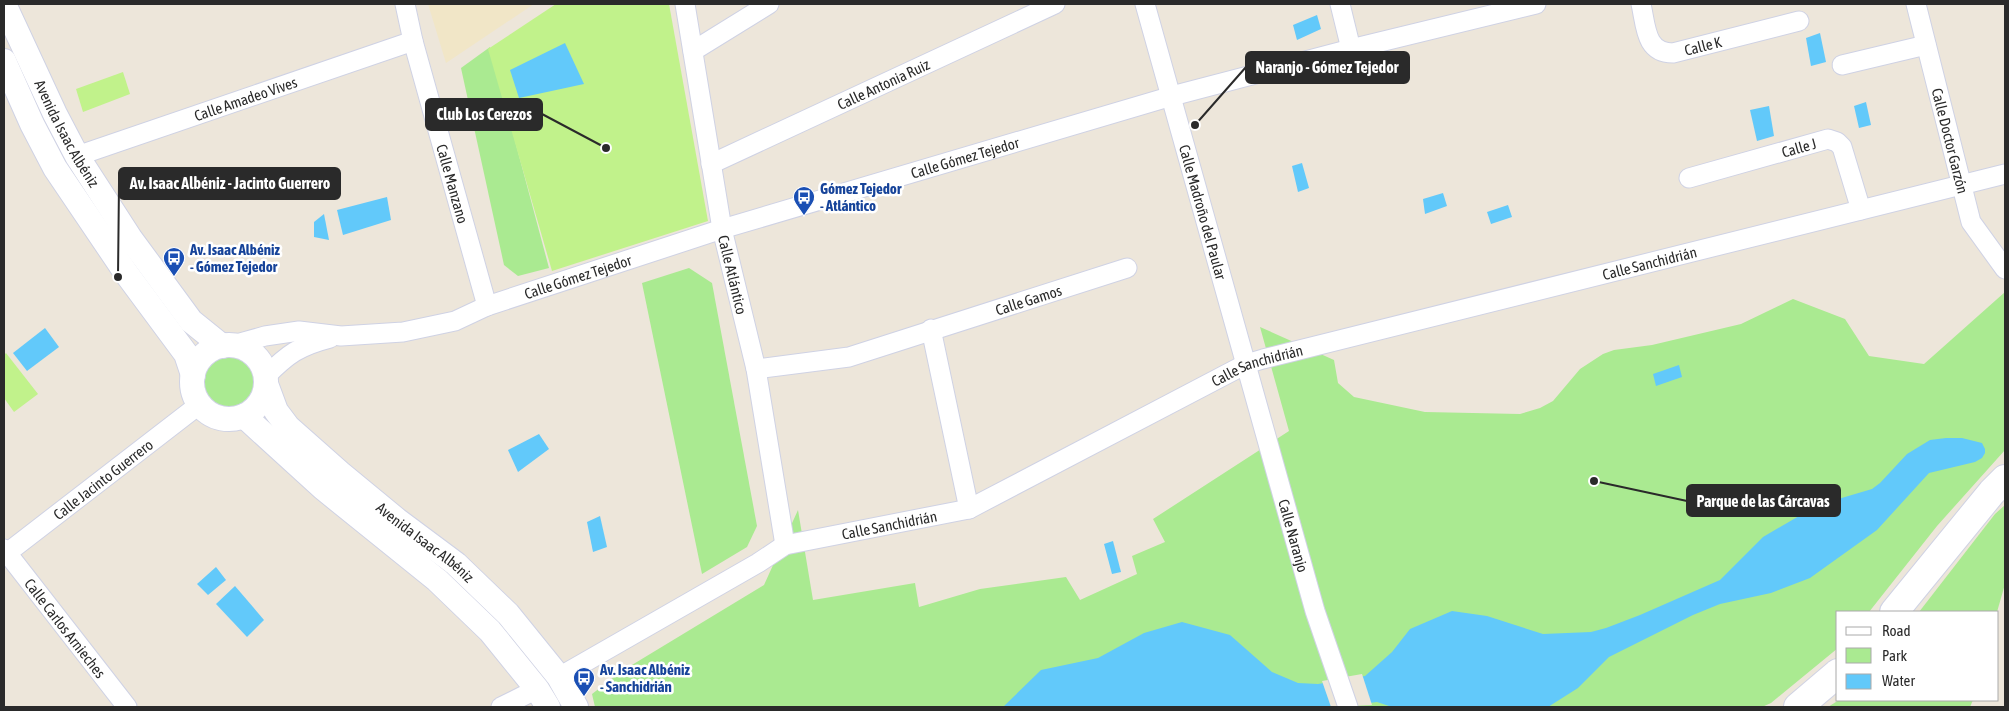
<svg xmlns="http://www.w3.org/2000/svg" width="2009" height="711" viewBox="0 0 2009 711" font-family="'Asap Condensed',sans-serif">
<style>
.education{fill:#f1e6c7}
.green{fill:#aaea91}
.pitch{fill:#c1f28b}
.water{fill:#62c9fa}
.pier{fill:#ede6da}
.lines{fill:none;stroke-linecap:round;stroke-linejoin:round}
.minor-casing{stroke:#cfd2e4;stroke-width:21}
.tertiary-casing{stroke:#cfd2e4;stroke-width:26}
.secondary-casing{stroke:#cfd2e4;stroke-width:30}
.minor{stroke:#fff;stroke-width:19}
.tertiary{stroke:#fff;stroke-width:24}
.secondary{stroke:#fff;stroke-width:28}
.labels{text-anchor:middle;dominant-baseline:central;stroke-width:5;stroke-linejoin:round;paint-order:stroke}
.street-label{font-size:15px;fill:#2a2a2a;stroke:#fff}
.transit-label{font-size:15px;font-weight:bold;fill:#164399;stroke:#fff;text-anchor:start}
.leader{fill:none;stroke:#2a2a2a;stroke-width:2}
.callout-dot{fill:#2a2a2a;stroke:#fff;stroke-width:2}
.callout{fill:#2a2a2a;stroke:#2a2a2a;stroke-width:2}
.callout-label{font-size:16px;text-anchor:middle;font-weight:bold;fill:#fff}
</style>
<rect width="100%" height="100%" fill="#ede6da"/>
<!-- education -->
<polygon class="education" points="428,4 534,4 446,63"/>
<!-- green -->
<g class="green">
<polygon points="490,47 549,268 518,276 504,265 461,68"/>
<polygon points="689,268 712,283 757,526 747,547 702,574 642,283"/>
<polygon points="2005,292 2005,450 1937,526 1869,612 1838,612 1838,648 1771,703 1762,707 595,707 592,694 622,671 764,585 798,510 813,600 915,583 919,607 980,589 1066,577 1080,600 1137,574 1132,556 1165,542 1153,519 1289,431 1260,327 1334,360 1338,383 1354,397 1425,412 1520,414 1540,408 1553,401 1580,369 1603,354 1614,350 1652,345 1741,324 1793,299 1845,319 1869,356 1924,364"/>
<circle cx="229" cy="382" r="25"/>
<polygon points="2005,505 2005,584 1997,612 1919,612 1995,514"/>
<polygon points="1839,700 1973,700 1970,707 1828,707"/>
</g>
<!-- pitch -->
<g class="pitch">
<polygon points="556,4 669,4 708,221 552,271 488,49"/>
<polygon points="123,72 130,94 83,112 76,89"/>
<polygon points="6,353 38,394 14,412 4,398 4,355"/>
</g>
<!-- water -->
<g class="water">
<polygon points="1317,15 1321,29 1297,40 1293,25"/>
<polygon points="1820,33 1826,62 1811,66 1806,38"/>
<polygon points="565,43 584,84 519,98 510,70"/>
<polygon points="1866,102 1871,125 1859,128 1854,106"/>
<polygon points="1769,106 1774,136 1757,141 1750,110"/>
<polygon points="1302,163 1309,188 1298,192 1292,166"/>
<polygon points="1443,193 1447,206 1425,214 1423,199"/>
<polygon points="387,197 391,220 343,235 337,210"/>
<polygon points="1508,205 1512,217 1491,224 1487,212"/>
<polygon points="324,214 329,240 314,237 314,222"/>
<polygon points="45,328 59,347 27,371 13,353"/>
<polygon points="1679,365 1682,377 1656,386 1653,374"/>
<polygon points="539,434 549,449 518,472 508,450"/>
<polygon points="1946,438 1962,438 1982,443 1985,449 1985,453 1982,458 1975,462 1929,473 1877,530 1810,578 1771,593 1720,604 1693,615 1609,657 1578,688 1548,707 1392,707 1377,702 1341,707 1003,707 1041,670 1098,658 1144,633 1182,622 1230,635 1272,672 1298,683 1318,684 1365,676 1392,652 1410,629 1452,611 1487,616 1543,634 1591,632 1606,628 1640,615 1720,580 1763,537 1818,505 1872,489 1880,483 1907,454 1930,440"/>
<polygon points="600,516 607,547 593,552 587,522"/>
<polygon points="1113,541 1121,572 1112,574 1104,544"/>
<polygon points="216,567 226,580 208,595 197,584"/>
<polygon points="235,586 264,620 247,637 216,604"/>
</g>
<!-- pier -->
<polygon class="pier" points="1362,674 1372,705 1331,707 1322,681"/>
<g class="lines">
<!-- minor casing -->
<g class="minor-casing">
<g id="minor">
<path id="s1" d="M405,4l8,37 74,265"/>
<path id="s2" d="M685,4l37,225 34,140 29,176"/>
<path id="s3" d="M1145,4l170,607 33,96"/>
<polyline points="1340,4 1351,49"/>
<path id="s4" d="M1641,4c5,22 4,49 32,49l126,-32"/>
<path id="s5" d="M1916,4l55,218 34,47"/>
<polyline points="693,51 769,4"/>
<polyline points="1842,65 1926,45"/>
<path id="s6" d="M77,156l336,-115"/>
<path id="s7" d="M711,164l344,-160"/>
<path id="s8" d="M1689,178l139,-39 9,3 5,5 19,63"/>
<polyline points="931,329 969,509"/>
<path id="s9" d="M233,345l32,-9 34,-5 42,5 62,-4 52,-11 32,-15 235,-77 450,-133 179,-47 185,-45"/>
<path id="s10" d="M756,369l93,-12 278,-89"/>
<path d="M266,376c22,-22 33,-30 64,-38"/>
<path id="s11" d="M4,549l123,158"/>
<path id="s12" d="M7,553l193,-149"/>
<path id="s13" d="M559,677l199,-114 27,-18 184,-36 277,-145 17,-5 742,-185"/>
<polyline points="501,707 537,689"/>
</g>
</g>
<!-- tertiary casing -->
<g class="tertiary-casing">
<g id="tertiary">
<path id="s14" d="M4,4l51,110 22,42 53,82 61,83 31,25"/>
<polyline points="4,61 32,124 55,168 126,273 186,354 193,375"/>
<circle cx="229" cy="382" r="37"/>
<path id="s15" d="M266,384l10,27 12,16 52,46 57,47 59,44 52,50 51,63 17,30"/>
<polyline points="244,416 323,488 437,580 490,631 537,689 548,707"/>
</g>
</g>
<!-- secondary casing -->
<g class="secondary-casing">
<g id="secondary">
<polyline points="1894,612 1992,492 2005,479"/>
<polyline points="1798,707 1838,673"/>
</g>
</g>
<!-- minor -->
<use href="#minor" class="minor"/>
<!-- tertiary -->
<use href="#tertiary" class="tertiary"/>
<!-- secondary -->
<use href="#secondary" class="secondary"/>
</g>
<!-- icons -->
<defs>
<g id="bus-pin" transform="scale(1.125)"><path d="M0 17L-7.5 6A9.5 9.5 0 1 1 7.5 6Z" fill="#1a4fb4" stroke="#fff"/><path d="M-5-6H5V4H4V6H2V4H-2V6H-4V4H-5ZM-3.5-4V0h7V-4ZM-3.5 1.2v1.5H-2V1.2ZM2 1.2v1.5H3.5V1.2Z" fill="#fff"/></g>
</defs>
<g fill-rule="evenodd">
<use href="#bus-pin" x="804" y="197"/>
<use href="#bus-pin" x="174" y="258"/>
<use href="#bus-pin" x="584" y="678"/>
</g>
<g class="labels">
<!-- street labels -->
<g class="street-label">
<text stroke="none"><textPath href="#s4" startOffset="96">Calle K</textPath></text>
<text stroke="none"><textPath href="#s7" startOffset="190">Calle Antonia Ruiz</textPath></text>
<text stroke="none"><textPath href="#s6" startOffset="178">Calle Amadeo Vives</textPath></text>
<text stroke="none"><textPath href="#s14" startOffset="144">Avenida Isaac Albéniz</textPath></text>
<text stroke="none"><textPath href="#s5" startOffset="141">Calle Doctor Garzón</textPath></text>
<text stroke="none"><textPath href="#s8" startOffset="114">Calle J</textPath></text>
<text stroke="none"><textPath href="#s9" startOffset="761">Calle Gómez Tejedor</textPath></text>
<text stroke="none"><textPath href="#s1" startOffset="186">Calle Manzano</textPath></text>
<text stroke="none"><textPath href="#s3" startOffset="216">Calle Madroño del Paular</textPath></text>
<text stroke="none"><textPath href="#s13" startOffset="1178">Calle Sanchidrián</textPath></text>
<text stroke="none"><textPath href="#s2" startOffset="275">Calle Atlántico</textPath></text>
<text stroke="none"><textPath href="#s9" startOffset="356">Calle Gómez Tejedor</textPath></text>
<text stroke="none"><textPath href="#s10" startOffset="282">Calle Gamos</textPath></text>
<text stroke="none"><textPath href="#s13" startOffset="772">Calle Sanchidrián</textPath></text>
<text stroke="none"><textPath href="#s12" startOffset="121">Calle Jacinto Guerrero</textPath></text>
<text stroke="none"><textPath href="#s13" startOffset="368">Calle Sanchidrián</textPath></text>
<text stroke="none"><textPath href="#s3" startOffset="552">Calle Naranjo</textPath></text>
<text stroke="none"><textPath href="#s15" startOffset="228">Avenida Isaac Albéniz</textPath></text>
<text stroke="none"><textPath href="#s11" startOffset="100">Calle Carlos Arnieches</textPath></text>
</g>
<!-- transit labels -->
<g class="transit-label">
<text x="820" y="188">Gómez Tejedor<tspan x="820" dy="17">- Atlántico</tspan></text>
<text x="190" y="249">Av. Isaac Albéniz<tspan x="190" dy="17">- Gómez Tejedor</tspan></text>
<text x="600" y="669">Av. Isaac Albéniz<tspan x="600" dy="17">- Sanchidrián</tspan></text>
</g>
</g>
<!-- callouts -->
<path class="leader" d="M1195 125L1246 67M606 148L542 114M118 277L119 183M1594 481L1687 501"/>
<g class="callout-dot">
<circle cx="1195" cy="125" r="5"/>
<circle cx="606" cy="148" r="5"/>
<circle cx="118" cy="277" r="5"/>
<circle cx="1594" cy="481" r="5"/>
</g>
<g class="callout">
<rect x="1246" y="52" width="163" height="31" rx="5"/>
<rect x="426" y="99" width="116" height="31" rx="5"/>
<rect x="119" y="168" width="221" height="31" rx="5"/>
<rect x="1687" y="485" width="153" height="31" rx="5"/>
</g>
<g class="callout-label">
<text x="1327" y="73">Naranjo - Gómez Tejedor</text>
<text x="484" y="120">Club Los Cerezos</text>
<text x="230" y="189">Av. Isaac Albéniz - Jacinto Guerrero</text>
<text x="1763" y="507">Parque de las Cárcavas</text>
</g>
<!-- border -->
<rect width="2009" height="711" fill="none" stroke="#2a2a2a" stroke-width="10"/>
<!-- legend -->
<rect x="1836" y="611" width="162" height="90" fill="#ffffff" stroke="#aaaaaa"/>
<rect x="1846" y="627" width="25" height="8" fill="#ffffff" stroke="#aaaaaa"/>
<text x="1882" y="636" font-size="15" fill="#2a2a2a">Road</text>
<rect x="1846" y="648" width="25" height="15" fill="#aaea91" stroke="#aaaaaa"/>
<text x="1882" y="661" font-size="15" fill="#2a2a2a">Park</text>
<rect x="1846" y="674" width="25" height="15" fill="#62c9fa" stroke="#aaaaaa"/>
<text x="1882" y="686" font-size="15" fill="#2a2a2a">Water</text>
</svg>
